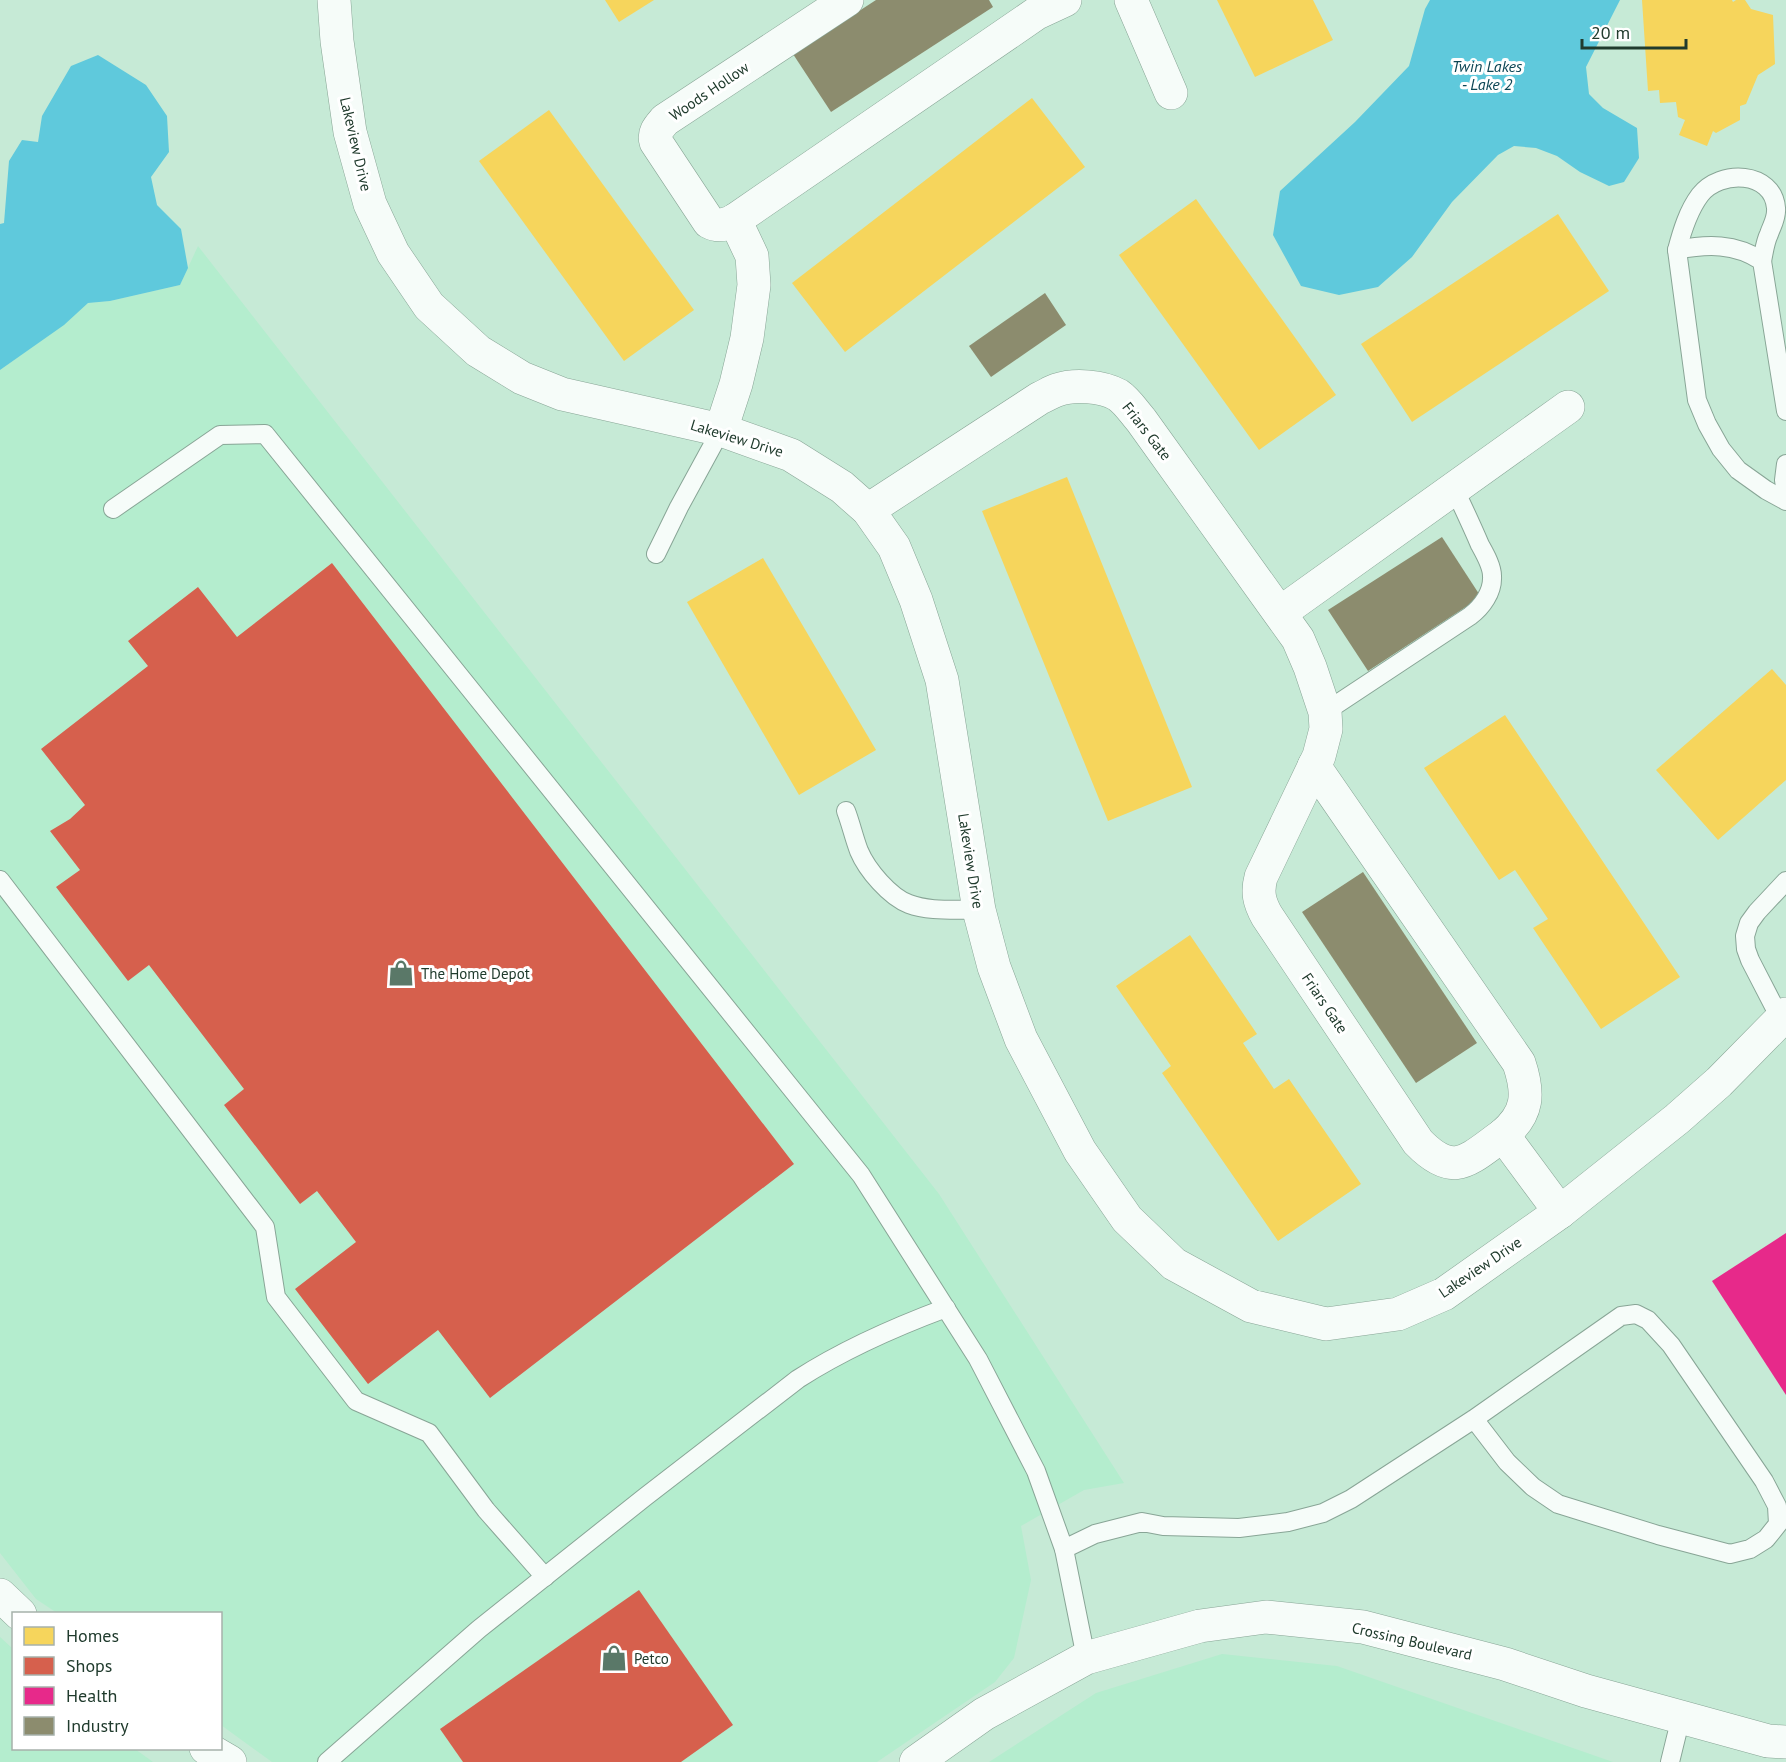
<svg xmlns="http://www.w3.org/2000/svg" width="1786" height="1762" viewBox="0 0 1786 1762" font-family="'PT Sans',sans-serif">
<style>
.built{fill:#b4edce}
.water{fill:#5fc9dc}
.homes{fill:#f6d55c}
.shops{fill:#d6604d}
.health{fill:#e7298a}
.industry{fill:#8c8c6e}
.lines{fill:none;stroke-linecap:round;stroke-linejoin:round}
.lane-casing{stroke:#88a596;stroke-width:20}
.street-casing{stroke:#88a596;stroke-width:34}
.secondary-casing{stroke:#88a596;stroke-width:34}
.lane{stroke:#f6fcf9;stroke-width:18}
.street{stroke:#f6fcf9;stroke-width:33}
.secondary{stroke:#f6fcf9;stroke-width:33}
.labels{text-anchor:middle;dominant-baseline:central;stroke-width:6;stroke-linejoin:round;paint-order:stroke}
.street-label{font-size:15px;fill:#203b2d;stroke:#fff}
.poi-label{font-size:15px;fill:#203b2d;stroke:#fff;text-anchor:start}
.water-label{font-size:16px;font-style:italic;fill:#0c4655;stroke:#fff}
</style>
<rect width="100%" height="100%" fill="#c6ead6"/>
<!-- built -->
<g class="built">
<polygon points="198,246 939,1194 1124,1483 1084,1490 1021,1526 1031,1580 1014,1658 995,1682 877,1762 272,1762 221,1725 220,1614 57,1613 36,1599 0,1553 0,370 63,325 88,303 110,301 180,285"/>
<polygon points="0,1637 13,1649 14,1748 135,1749 153,1762 0,1762"/>
<polygon points="1222,1654 1337,1666 1613,1762 989,1762 1096,1693"/>
</g>
<!-- water -->
<g class="water">
<polygon points="1430,0 1620,0 1586,67 1589,94 1603,108 1637,128 1639,158 1624,182 1609,186 1580,172 1557,156 1536,148 1514,146 1498,155 1452,202 1412,257 1378,287 1339,295 1301,286 1273,235 1280,191 1355,122 1409,66 1425,9"/>
<polygon points="98,55 146,85 167,116 169,152 151,177 157,205 181,229 188,268 180,285 110,301 88,303 64,325 0,370 0,224 4,223 9,161 22,140 38,142 42,116 71,66"/>
</g>
<!-- homes -->
<g class="homes">
<polygon points="605,0 654,0 619,22"/>
<polygon points="1217,0 1313,0 1333,40 1255,77"/>
<polygon points="1642,0 1732,0 1733,2 1736,0 1745,0 1751,9 1773,15 1775,64 1758,75 1746,104 1740,106 1740,120 1716,133 1713,131 1707,146 1679,135 1685,120 1678,117 1676,102 1660,103 1659,90 1648,91"/>
<polygon points="1032,98 1085,167 845,352 792,283"/>
<polygon points="549,110 694,310 624,361 479,161"/>
<polygon points="1196,199 1336,395 1259,450 1119,255"/>
<polygon points="1558,214 1609,291 1412,422 1361,344"/>
<polygon points="1067,477 1192,787 1108,821 982,511"/>
<polygon points="763,558 876,750 799,795 687,602"/>
<polygon points="1772,669 1786,685 1786,780 1718,840 1656,770"/>
<polygon points="1505,715 1680,977 1601,1029 1533,928 1548,919 1515,870 1499,880 1424,768"/>
<polygon points="1190,935 1257,1034 1243,1043 1274,1089 1289,1079 1361,1184 1278,1241 1162,1073 1171,1066 1116,986"/>
</g>
<!-- shops -->
<g class="shops">
<polygon points="332,563 794,1164 490,1398 438,1330 368,1384 295,1289 356,1242 317,1191 300,1204 224,1105 244,1089 149,965 128,981 56,887 80,870 50,831 70,819 85,805 41,749 148,666 128,641 198,587 237,637"/>
<polygon points="639,1590 733,1725 681,1762 463,1762 440,1729"/>
</g>
<!-- health -->
<polygon class="health" points="1786,1233 1786,1395 1712,1281"/>
<!-- industry -->
<g class="industry">
<polygon points="876,0 989,0 993,7 831,112 793,54"/>
<polygon points="1045,293 1066,325 991,377 969,346"/>
<polygon points="1442,537 1481,597 1368,671 1328,610"/>
<polygon points="1363,872 1477,1043 1416,1083 1302,912"/>
</g>
<g class="lines">
<!-- lane casing -->
<g class="lane-casing">
<g id="lane">
<path d="M1677,250c5,-19 11,-39 23,-55 20,-26 73,-24 76,13 1,10 -4,17 -7,26 -4,8 -5,18 -7,27"/>
<path d="M1786,411l-24,-150c-27,-18 -55,-17 -85,-11l20,150 10,24 14,25 17,21 28,20 20,11"/>
<polyline points="1786,464 1784,480 1786,494"/>
<polyline points="113,509 220,435 265,434 861,1175 978,1359 1036,1471 1064,1549 1086,1658"/>
<polyline points="656,554 679,507 721,430"/>
<path d="M1325,712l145,-96c12,-9 23,-24 22,-40 0,-10 -7,-22 -12,-31 -8,-19 -17,-38 -26,-57"/>
<path d="M846,811c5,13 8,27 13,40 8,19 31,46 50,53 21,8 47,5 70,6"/>
<polyline points="0,880 265,1227 276,1297 356,1401 429,1433 486,1510 545,1577"/>
<polyline points="1781,1020 1750,960 1746,949 1745,936 1749,923 1757,912 1786,881"/>
<polyline points="1064,1549 1095,1534 1142,1522 1163,1526 1239,1528 1288,1522 1323,1513 1351,1499 1474,1419 1621,1316 1636,1314 1648,1320 1671,1345 1764,1481 1777,1506 1778,1524 1766,1539 1750,1549 1730,1554 1658,1535 1558,1504 1533,1487 1507,1462 1474,1419"/>
<path d="M327,1762l152,-133 166,-132 153,-118c45,-29 97,-52 148,-71"/>
<polyline points="1670,1762 1681,1717"/>
</g>
</g>
<!-- street casing -->
<g class="street-casing">
<g id="street">
<polyline points="334,0 337,41 350,132 370,204 393,253 429,306 478,351 522,378 562,394 721,430 791,455 842,487 868,510 894,547 916,600 942,680 979,910 994,967 1021,1039 1080,1151 1127,1219 1174,1264 1251,1306 1326,1324 1398,1314 1444,1294 1560,1212 1677,1119 1719,1082 1786,1014"/>
<path d="M847,0l-182,120c-6,7 -12,13 -9,22l53,80c9,5 17,3 26,-2l302,-207 28,-13"/>
<polyline points="1131,0 1171,93"/>
<polyline points="721,430 736,384 747,338 754,285 752,256 735,220"/>
<path d="M868,510l172,-112c5,-2 11,-6 17,-8 17,-6 45,-4 61,5 9,6 16,17 23,25l157,219 12,28 15,45 1,17 -7,27 -58,121c-4,15 -2,25 6,39l151,226c36,37 50,18 85,-7"/>
<polyline points="1280,613 1568,407"/>
<path d="M1314,766l205,297c10,30 10,50 -16,72l57,77"/>
</g>
</g>
<!-- secondary casing -->
<g class="secondary-casing">
<g id="secondary">
<polyline points="0,1595 20,1614"/>
<polyline points="206,1748 230,1762"/>
<polyline points="916,1762 984,1714 1086,1658 1200,1626 1266,1617 1363,1627 1505,1664 1586,1691 1768,1741 1786,1742"/>
</g>
</g>
<!-- lane -->
<use href="#lane" class="lane"/>
<!-- street -->
<use href="#street" class="street"/>
<!-- secondary -->
<use href="#secondary" class="secondary"/>
</g>
<!-- icons -->
<defs>
<g id="shop-bare" transform="scale(2.07)"><path d="M-5-2.5h2.3a2.7 3.5 0 0 1 5.4 0H5L5.5 6h-11ZM-1.5-2.5h3a1.5 2.3 0 0 0-3 0Z" fill="#5a7868" stroke="#fff" stroke-width="2.5" paint-order="stroke"/></g>
</defs>
<g fill-rule="evenodd">
<use href="#shop-bare" x="401" y="973"/>
<use href="#shop-bare" x="614" y="1658"/>
</g>
<g class="labels">
<!-- street labels -->
<g class="street-label">
<text transform="translate(709 91) rotate(-34)">Woods Hollow</text>
<text transform="translate(356 144) rotate(77)">Lakeview Drive</text>
<text transform="translate(1147 431) rotate(52)">Friars Gate</text>
<text transform="translate(737 438) rotate(17)">Lakeview Drive</text>
<text transform="translate(971 861) rotate(81)">Lakeview Drive</text>
<text transform="translate(1325 1003) rotate(56)">Friars Gate</text>
<text transform="translate(1480 1267) rotate(-34)">Lakeview Drive</text>
<text transform="translate(1412 1641) rotate(13)">Crossing Boulevard</text>
</g>
<!-- poi labels -->
<g class="poi-label">
<text x="421" y="973">The Home Depot</text>
<text x="634" y="1658">Petco</text>
</g>
<!-- water labels -->
<g class="water-label">
<text x="1487" y="66">Twin Lakes<tspan x="1487" dy="18">- Lake 2</tspan></text>
</g>
</g>
<!-- legend -->
<rect x="12" y="1612" width="210" height="138" fill="#ffffff" stroke="#a6b1ab" stroke-width="1.5"/>
<rect x="24" y="1627" width="30" height="18" fill="#f6d55c" stroke="#a6b1ab" stroke-width="1.5"/>
<text x="66" y="1642" font-size="18" fill="#203b2d">Homes</text>
<rect x="24" y="1657" width="30" height="18" fill="#d6604d" stroke="#a6b1ab" stroke-width="1.5"/>
<text x="66" y="1672" font-size="18" fill="#203b2d">Shops</text>
<rect x="24" y="1687" width="30" height="18" fill="#e7298a" stroke="#a6b1ab" stroke-width="1.5"/>
<text x="66" y="1702" font-size="18" fill="#203b2d">Health</text>
<rect x="24" y="1717" width="30" height="18" fill="#8c8c6e" stroke="#a6b1ab" stroke-width="1.5"/>
<text x="66" y="1732" font-size="18" fill="#203b2d">Industry</text>
<!-- scale -->
<path d="M1582 39v9h104v-9" fill="none" stroke="#203b2d" stroke-width="3"/>
<text x="1591" y="39" font-size="18" fill="#203b2d" stroke="#ffffff" stroke-width="4.5" paint-order="stroke">20 m</text>
</svg>
